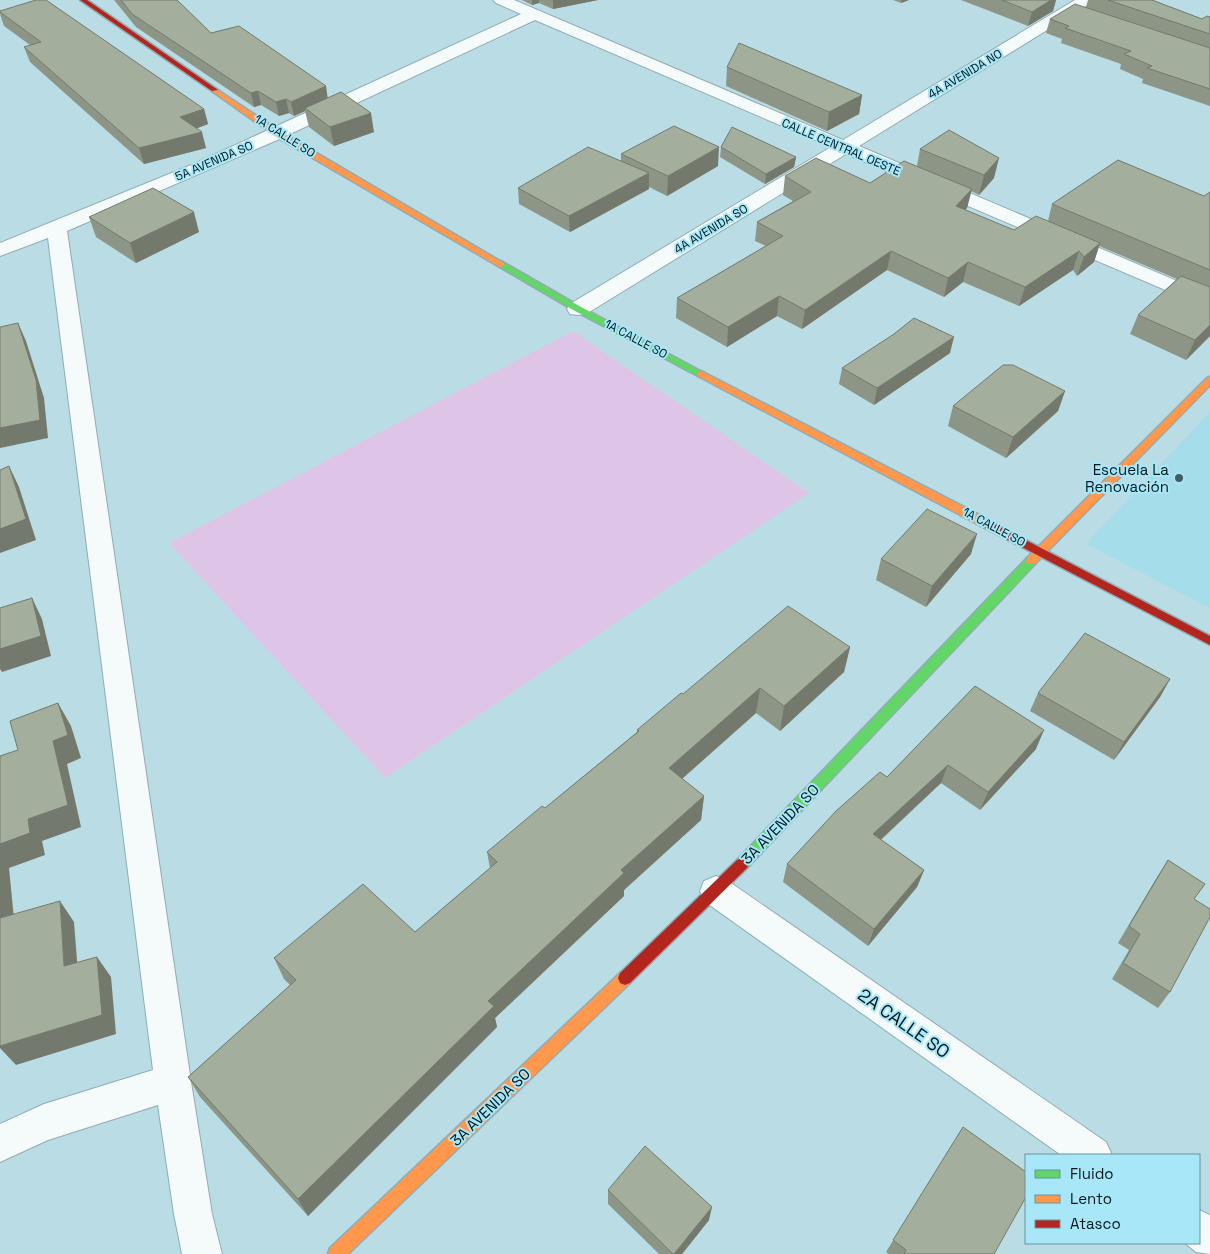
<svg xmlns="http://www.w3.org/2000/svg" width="1210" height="1254" viewBox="0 0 1210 1254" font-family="'Space Grotesk',sans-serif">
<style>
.built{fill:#a5ddeb}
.green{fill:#dec5e8}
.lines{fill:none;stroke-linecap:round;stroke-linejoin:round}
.street-casing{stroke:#91acb3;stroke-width:2}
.fast-casing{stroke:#91acb3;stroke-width:3}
.slow-casing{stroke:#91acb3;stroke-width:3}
.jam-casing{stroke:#91acb3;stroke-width:3}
.street{fill:#f5fafb;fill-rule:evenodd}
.fast{fill:#63d668;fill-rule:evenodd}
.slow{fill:#ff974d;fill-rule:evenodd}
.jam{fill:#b3261e;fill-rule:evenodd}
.wall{fill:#8d9686}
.shaded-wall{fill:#737a6d}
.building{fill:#a4ae9c;stroke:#737a6d}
.poi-dot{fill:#415c62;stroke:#a8e7f7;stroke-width:2}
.labels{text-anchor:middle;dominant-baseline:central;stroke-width:4;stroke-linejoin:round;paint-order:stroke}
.far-street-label{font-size:12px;fill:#00171c;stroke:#a8e7f7}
.poi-label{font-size:15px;fill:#00171c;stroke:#a8e7f7;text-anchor:end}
.street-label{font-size:15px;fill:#00171c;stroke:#a8e7f7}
.near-street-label{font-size:18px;fill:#00171c;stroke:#a8e7f7}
</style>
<rect width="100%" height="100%" fill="#badce5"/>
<!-- built -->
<polygon class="built" points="1210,412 1210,608 1086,544"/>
<!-- green -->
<polygon class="green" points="573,331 809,493 385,778 169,543"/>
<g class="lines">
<!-- street casing -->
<g class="street-casing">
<g id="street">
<polygon points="493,0 514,0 843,140 1075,0 1094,0 1091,3 859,146 1210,295 1210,309 846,154 586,314 578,315 570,314 567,309 570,304 831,147 535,20 275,141 67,231 191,1082 212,1214 222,1254 182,1254 174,1214 158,1105 48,1140 0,1162 0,1124 44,1104 153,1070 48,238 0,256 0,243 196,163 521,14 496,3"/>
<polygon points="716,876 728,881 1106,1142 1112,1155 1061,1155 704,901 700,891 704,881"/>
<polygon points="1199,1210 1210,1215 1210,1254 1196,1252 1185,1243 1199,1243"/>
</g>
</g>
<!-- fast casing -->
<g class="fast-casing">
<g id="fast">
<polygon points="501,261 581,307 706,374 704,376 698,376 575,311 498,266 497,264"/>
<polygon points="1031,557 1035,558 1036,561 1035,564 747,868 742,870 737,868 735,864 737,860 1027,558"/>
</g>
</g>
<!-- slow casing -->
<g class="slow-casing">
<g id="slow">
<polygon points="212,89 216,89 281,132 505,264 501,267 498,266 275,136 212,91"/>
<polygon points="701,371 993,522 994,525 993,528 985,528 698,376 698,372"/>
<polygon points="1210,377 1210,385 1035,564 1027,564 1026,561 1027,558 1207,378"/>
<polygon points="625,971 630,973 632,978 630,983 348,1254 328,1254 330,1248 620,973"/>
</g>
</g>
<!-- jam casing -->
<g class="jam-casing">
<g id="jam">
<polygon points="80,0 87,0 218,90 212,91"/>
<polygon points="989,521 1210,636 1210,645 985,528 984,525 985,522"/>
<polygon points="742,858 747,860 749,864 747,868 630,983 625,985 620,983 618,978 620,973 737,860"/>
</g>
</g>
<!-- street -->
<use href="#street" class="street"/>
<!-- fast -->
<use href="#fast" class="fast"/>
<!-- slow -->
<use href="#slow" class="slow"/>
<!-- jam -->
<use href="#jam" class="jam"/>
</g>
<!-- wall -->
<g class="wall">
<polygon points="114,0 177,0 211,33 328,98 374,132 334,146 309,127 305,111 294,116 289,113 279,116 261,105 254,107 136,27"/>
<polygon points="522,0 598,0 553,9 539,3 532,5"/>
<polygon points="893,0 909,0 901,3"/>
<polygon points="961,0 1056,0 1053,11 1028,26"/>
<polygon points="1088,0 1152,0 1202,19 1210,17 1210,106 1142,83 1143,79 1120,69 1121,64 1061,43 1062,39 1046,33 1050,19 1086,7"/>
<polygon points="0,11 204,109 208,124 197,128 206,148 144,164 30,62 24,47 30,45 4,26 0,14"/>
<polygon points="727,67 862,95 859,114 827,131 726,86"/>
<polygon points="721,147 796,157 794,167 765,184 720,157"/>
<polygon points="920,149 994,178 979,195 971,191 967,208 965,210 1014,230 1048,221 1052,204 1204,196 1210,192 1210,336 1186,360 1130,334 1138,315 1177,279 1099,246 1094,262 1077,276 1073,270 1019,306 963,282 944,297 887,270 802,329 777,316 727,347 676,318 677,298 766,246 755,241 757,222 793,201 783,195 785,176 870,183 917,166"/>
<polygon points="621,154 718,166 667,196 649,187 649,189 570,232 519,204 518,188 621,161"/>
<polygon points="89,217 199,232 136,263 96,237"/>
<polygon points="950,353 874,405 839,384 842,368"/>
<polygon points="1065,391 1058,411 1006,458 948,426 953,406"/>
<polygon points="971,554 926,607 876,580 881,559"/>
<polygon points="850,647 844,672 780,731 756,713 682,779 704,796 701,820 624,890 624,896 495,1018 497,1027 308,1216 200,1097 188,1077 290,985 284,979 274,958 415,932 490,868 487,852 545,808 637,732 637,730 683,694"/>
<polygon points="1170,679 1160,697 1114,760 1030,711 1038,693"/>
<polygon points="975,686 1036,749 980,810 941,783 881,840 924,870 917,887 868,946 783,882 787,864 887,777"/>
<polygon points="1168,860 1194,899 1170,992 1158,1008 1112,979 1129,950 1118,943 1157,877"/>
<polygon points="963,1127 994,1254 889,1254 886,1252"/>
<polygon points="608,1190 709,1220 682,1254 659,1254 608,1204"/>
</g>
<!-- shaded-wall -->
<g class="shaded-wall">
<polygon points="532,0 539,0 539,3 532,5"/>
<polygon points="553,0 598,0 553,9"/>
<polygon points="902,0 909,0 901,3"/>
<polygon points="1051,0 1056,0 1053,11 1028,26 1032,12"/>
<polygon points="326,86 328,100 305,108 305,111 294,116 291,102"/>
<polygon points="258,91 261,105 254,107 251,93"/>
<polygon points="862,95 859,114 827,131 829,112"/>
<polygon points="286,99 289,113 279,116 276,102"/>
<polygon points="204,109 208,124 185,133 180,117"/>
<polygon points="371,113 374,132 334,146 330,127"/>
<polygon points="202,132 206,148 144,164 139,148"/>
<polygon points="719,147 718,166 667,196 668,176"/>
<polygon points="796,157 794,167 765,184 766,174"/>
<polygon points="999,158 994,178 979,195 984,175"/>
<polygon points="649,173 649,189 570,232 569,216"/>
<polygon points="972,189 967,208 951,225 956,206"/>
<polygon points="194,212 199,232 136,263 130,243"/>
<polygon points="1100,243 1094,262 1077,276 1084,257"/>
<polygon points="891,251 887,270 802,329 805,310"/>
<polygon points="1079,251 1073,270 1019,306 1025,287"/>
<polygon points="968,262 963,282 944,297 948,278"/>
<polygon points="779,296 777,316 727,347 728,327"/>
<polygon points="18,323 26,341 44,398 48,438 0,448 0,428"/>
<polygon points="1210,325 1210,336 1186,360 1195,340"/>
<polygon points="954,337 950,353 874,405 877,388"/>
<polygon points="1065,391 1058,411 1006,458 1013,437"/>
<polygon points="9,466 19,487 36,540 0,553 0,529"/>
<polygon points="977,534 971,554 926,607 932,586"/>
<polygon points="32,598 42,619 51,656 2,672 0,669 0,649"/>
<polygon points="850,647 844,672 780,731 784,706"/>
<polygon points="1170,679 1160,697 1114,760 1124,742"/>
<polygon points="760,688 756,713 667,792 669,768"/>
<polygon points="58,703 71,726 81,758 67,764 81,827 42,841 45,855 9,868 16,939 0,918 0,844 28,819 53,741"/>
<polygon points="1044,730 1036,749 980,810 988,792"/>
<polygon points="948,765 941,783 867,852 873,834"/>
<polygon points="704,796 701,820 624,890 624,896 495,1018 497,1027 308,1216 298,1199 488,1001 621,870"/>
<polygon points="924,870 917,887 868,946 874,929"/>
<polygon points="60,901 74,922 79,986 64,966"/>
<polygon points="97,957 111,977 116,1034 16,1065 0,1048 0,1046"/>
<polygon points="712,1207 709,1220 682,1254 674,1254"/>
</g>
<!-- building -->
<g class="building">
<polygon points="36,0 46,0 204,109 180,117 202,132 139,148 24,47 41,42 0,12 0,11"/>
<polygon points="121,0 177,0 211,33 239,26 326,86 291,102 286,99 276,102 258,91 251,93 132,14"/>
<polygon points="1002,0 1051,0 1032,12"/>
<polygon points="1108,0 1152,0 1202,19 1207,16 1210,17 1210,34"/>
<polygon points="1075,4 1210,48 1210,89 1147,68 1152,66 1124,54 1131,51 1065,28 1069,26 1050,19"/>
<polygon points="739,43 862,95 829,112 727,67"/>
<polygon points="341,92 371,113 330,127 305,108"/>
<polygon points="674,126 719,147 668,176 621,154"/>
<polygon points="732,127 796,157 766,174 721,147"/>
<polygon points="949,130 999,158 984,175 920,149"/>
<polygon points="588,147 649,173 569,216 518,188"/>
<polygon points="816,158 870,183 904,161 972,189 956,206 1014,230 1036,216 1100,243 1084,257 1079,251 1025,287 968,262 948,278 891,251 805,310 779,296 728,327 677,298 783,236 757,222 811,192 785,176"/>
<polygon points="1118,160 1204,196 1210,192 1210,270 1052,204"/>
<polygon points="153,188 194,212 130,243 89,217"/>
<polygon points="1181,276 1210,287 1210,325 1195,340 1138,315"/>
<polygon points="914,318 954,337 877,388 842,368 894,334"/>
<polygon points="18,323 36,380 40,420 0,428 0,327"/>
<polygon points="1003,365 1013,365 1065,391 1013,437 953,406"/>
<polygon points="9,466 26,519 0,529 0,470"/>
<polygon points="927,509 977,534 932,586 881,559"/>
<polygon points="32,598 41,636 0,649 0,608"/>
<polygon points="788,606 850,647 784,706 760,688 669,768 704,796 621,870 624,873 488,1001 494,1006 298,1199 188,1077 296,980 274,958 363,884 415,932 497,862 487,852 542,806 545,808 639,731 637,730 681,693 683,694"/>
<polygon points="1085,633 1170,679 1124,742 1038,693"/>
<polygon points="975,686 1044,730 988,792 948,765 873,834 924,870 874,929 787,864 836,811 880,772 887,777"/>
<polygon points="58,703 68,735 53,741 68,805 28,819 30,833 0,844 0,756 18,750 10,721"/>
<polygon points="1168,860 1205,884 1194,899 1210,909 1210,917 1170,992 1123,963 1140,934 1129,926"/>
<polygon points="60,901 64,966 97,957 102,1015 0,1046 0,918"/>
<polygon points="963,1127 1026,1172 1026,1197 994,1254 904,1254 906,1250 893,1240"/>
<polygon points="645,1146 712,1207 674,1254 673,1254 608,1190"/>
</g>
<!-- markers -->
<circle class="poi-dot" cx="1179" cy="478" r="5"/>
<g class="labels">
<!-- far-street labels -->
<g class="far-street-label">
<text transform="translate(965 74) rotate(-31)">4A AVENIDA NO</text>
<text transform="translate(285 136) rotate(32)">1A CALLE SO</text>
<text transform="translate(841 147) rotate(23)">CALLE CENTRAL OESTE</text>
<text transform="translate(214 161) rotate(-23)">5A AVENIDA SO</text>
<text transform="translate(711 229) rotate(-31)">4A AVENIDA SO</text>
<text transform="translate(636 339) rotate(28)">1A CALLE SO</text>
<text transform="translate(994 527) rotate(28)">1A CALLE SO</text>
</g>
<!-- poi labels -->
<g class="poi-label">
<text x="1169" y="469">Escuela La<tspan x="1169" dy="17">Renovación</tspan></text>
</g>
<!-- street labels -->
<g class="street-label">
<text transform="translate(780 824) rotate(-46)">3A AVENIDA SO</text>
<text transform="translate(490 1107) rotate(-44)">3A AVENIDA SO</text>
</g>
<!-- near-street labels -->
<g class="near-street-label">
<text transform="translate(904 1023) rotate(35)">2A CALLE SO</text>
</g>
</g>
<!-- legend -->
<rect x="1025" y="1154" width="175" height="90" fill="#a8e7f7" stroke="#65949f"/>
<rect x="1035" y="1170" width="25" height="8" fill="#63d668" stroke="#65949f"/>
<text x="1070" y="1179" font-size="15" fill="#00171c">Fluido</text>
<rect x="1035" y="1195" width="25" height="8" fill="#ff974d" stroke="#65949f"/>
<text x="1070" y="1204" font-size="15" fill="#00171c">Lento</text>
<rect x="1035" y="1220" width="25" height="8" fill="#b3261e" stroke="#65949f"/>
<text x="1070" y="1229" font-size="15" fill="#00171c">Atasco</text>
</svg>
